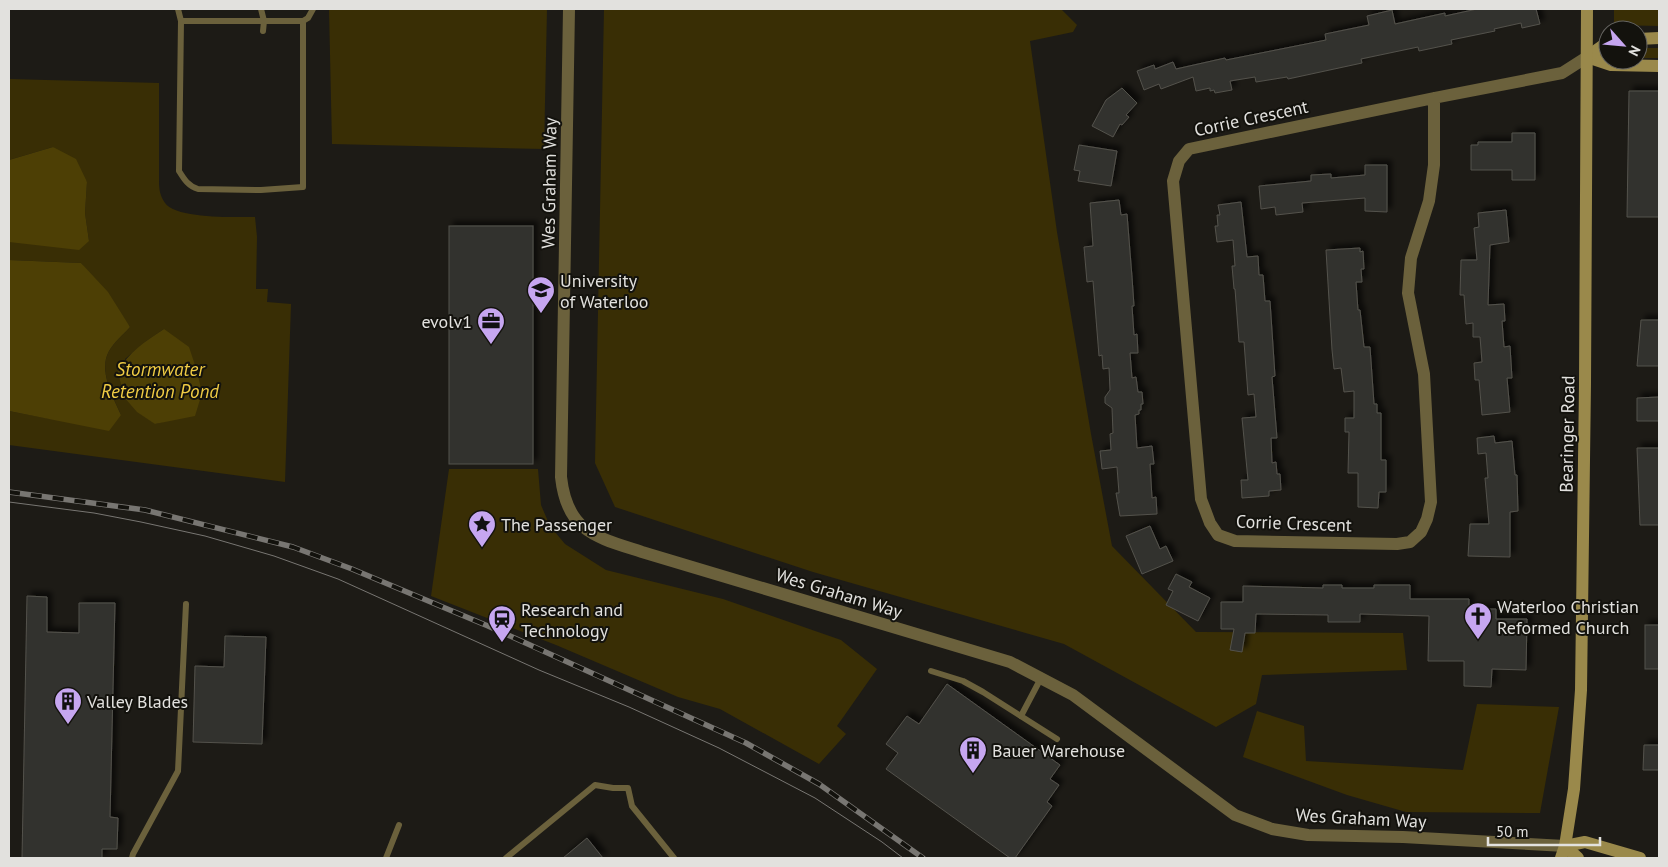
<svg xmlns="http://www.w3.org/2000/svg" width="1668" height="867" viewBox="0 0 1668 867" font-family="'PT Sans',sans-serif">
<style>
.green{fill:#392e05;fill-rule:evenodd}
.water{fill:#4d3f05}
.building{fill:#33322d;stroke:#53524c;filter:url(#shadow)}
.lines{fill:none;stroke-linecap:round;stroke-linejoin:round}
.lane{stroke:#6b613c;stroke-width:6}
.street{stroke:#6b613c;stroke-width:12}
.secondary{stroke:#9a894b;stroke-width:12}
.tram{stroke:#787672;stroke-width:1}
.rail-casing{stroke:#787672;stroke-width:5.5}
.rail{stroke:#13120d;stroke-width:4;stroke-dasharray:11;stroke-linecap:butt}
.labels{text-anchor:middle;dominant-baseline:central;stroke-width:4;stroke-linejoin:round;paint-order:stroke}
.street-label{font-size:18px;fill:#e2e1de;stroke:#13120d}
.poi-label{font-size:18px;fill:#e2e1de;stroke:#13120d;text-anchor:start}
.water-label{font-size:19px;font-style:italic;fill:#f0cc44;stroke:#13120d}
</style>
<defs>
<filter id="shadow"><feDropShadow dx="4.5" dy="-4.5" stdDeviation="2.5" flood-color="#0009"/></filter>
</defs>
<rect width="100%" height="100%" fill="#1d1b16"/>
<!-- green -->
<g class="green">
<polygon points="329,9 547,9 544,149 332,144"/>
<polygon points="604,9 1061,9 1077,25 1073,32 1030,41 1057,232 1091,434 1112,546 1196,632 1403,633 1407,670 1262,675 1256,704 1216,727 1064,644 813,572 615,507 595,463"/>
<polygon points="1614,9 1659,9 1659,26 1614,25"/>
<rect x="1638" y="48" width="21" height="10"/>
<path d="M9,79l150,4v98c0,8 1,15 6,22 11,16 70,14 90,14l2,20 -1,52h12l-1,13 24,2 -6,178 -276,-37v-34l42,8 70,-4c-8,-18 -23,-45 -12,-64 5,-9 15,-17 21,-24l-49,-64 -72,-3v-18l80,-1 -4,-28 2,-31 -34,-35 -44,13zM164,329l10,90 -19,5 -30,-65 20,-17z"/>
<polygon points="449,469 538,469 541,505 550,526 565,544 606,570 723,599 841,640 877,669 837,726 846,734 819,764 720,709 678,697 556,645 431,596"/>
<polygon points="1477,704 1559,707 1540,813 1406,812 1347,795 1243,757 1257,711 1304,726 1306,761 1463,770"/>
</g>
<!-- water -->
<g class="water">
<polygon points="53,147 76,159 87,182 85,213 89,241 79,250 9,242 9,160"/>
<path d="M9,260l72,3 27,29 22,35c-6,7 -16,15 -21,24 -11,19 4,46 12,64l-12,16 -100,-20z"/>
<path d="M164,329l25,18 8,24 5,22 -7,23 -40,8 -18,-12 -13,-15 -6,-25c10,-20 28,-31 46,-43z"/>
</g>
<!-- building -->
<g class="building">
<polygon points="1477,9 1536,9 1540,24 1522,28 1521,23 1494,29 1495,31 1451,40 1452,44 1419,51 1418,47 1361,59 1362,63 1288,79 1287,77 1256,82 1255,77 1230,81 1232,90 1215,93 1214,90 1210,91 1210,88 1196,91 1193,77 1161,89 1159,84 1144,90 1137,71 1154,65 1155,69 1173,62 1176,69 1225,58 1226,60 1326,40 1325,34 1369,25 1367,16 1392,10 1395,24 1445,13 1445,16"/>
<polygon points="1122,88 1137,103 1126,115 1129,117 1122,125 1120,124 1113,137 1092,126 1106,100"/>
<polygon points="1629,91 1659,91 1659,217 1627,217"/>
<polygon points="1512,133 1535,133 1535,180 1512,180 1512,170 1471,170 1471,145 1478,145 1478,142 1512,142"/>
<polygon points="1079,145 1117,151 1111,186 1078,181 1080,171 1074,170"/>
<polygon points="1365,165 1387,165 1387,212 1365,211 1365,198 1302,203 1303,212 1276,215 1275,207 1261,209 1259,186 1311,181 1311,175 1331,174 1331,178 1365,175"/>
<polygon points="1119,200 1121,215 1127,214 1132,277 1134,306 1132,306 1134,335 1137,334 1138,353 1130,353 1132,378 1136,377 1138,392 1142,392 1143,404 1141,404 1141,410 1139,410 1139,414 1135,415 1137,448 1152,446 1154,464 1150,464 1152,498 1156,497 1157,514 1120,516 1116,493 1119,493 1117,467 1102,469 1100,451 1111,450 1110,434 1113,433 1112,408 1105,403 1105,397 1110,390 1109,368 1103,369 1102,355 1099,356 1093,281 1087,282 1084,247 1093,246 1090,203"/>
<polygon points="1241,202 1247,257 1258,256 1259,275 1263,275 1265,301 1270,301 1275,376 1272,377 1277,438 1271,438 1272,463 1276,462 1277,474 1280,474 1281,490 1269,491 1269,496 1242,498 1241,480 1248,480 1242,418 1256,417 1254,394 1248,395 1244,342 1239,342 1235,289 1234,289 1232,266 1235,266 1233,240 1217,242 1215,226 1218,226 1217,215 1220,215 1218,205"/>
<polygon points="1506,210 1509,242 1490,245 1488,305 1504,304 1505,321 1502,321 1504,347 1510,346 1512,378 1507,378 1510,412 1482,415 1479,380 1475,380 1474,363 1482,362 1480,337 1473,337 1473,323 1466,324 1464,295 1460,295 1461,260 1477,260 1474,228 1479,227 1478,213"/>
<rect x="449" y="226" width="84" height="238"/>
<polygon points="1360,248 1360,252 1363,251 1364,269 1361,269 1362,282 1356,282 1358,310 1360,310 1364,347 1370,347 1374,404 1377,404 1377,413 1381,413 1381,460 1386,460 1386,492 1379,492 1378,508 1358,507 1358,473 1348,473 1349,432 1345,432 1345,418 1354,418 1354,391 1344,392 1341,368 1334,369 1332,350 1326,250"/>
<polygon points="1641,320 1659,320 1659,366 1637,366"/>
<polygon points="1659,397 1659,421 1637,421 1637,398"/>
<polygon points="1494,436 1495,443 1512,441 1515,475 1517,475 1518,511 1510,512 1510,557 1468,556 1470,524 1489,524 1485,478 1488,478 1486,453 1478,454 1477,438"/>
<polygon points="1637,448 1659,448 1659,525 1640,525"/>
<polygon points="1150,526 1160,549 1166,546 1173,561 1142,574 1126,536"/>
<polygon points="1176,574 1192,582 1189,587 1210,598 1198,621 1166,605 1173,591 1168,589"/>
<polygon points="1323,585 1342,585 1342,588 1374,588 1374,585 1410,585 1410,599 1469,599 1469,609 1496,609 1496,619 1527,619 1526,670 1492,669 1491,687 1464,686 1464,661 1428,661 1429,616 1360,614 1360,622 1328,622 1328,615 1256,614 1255,633 1245,633 1242,652 1230,650 1234,629 1221,629 1221,602 1243,602 1243,586 1323,588"/>
<polygon points="27,596 47,597 47,632 79,633 79,603 115,603 110,817 118,818 117,849 102,849 102,858 22,858"/>
<rect x="1645" y="625" width="14" height="44"/>
<polygon points="225,636 266,637 262,744 193,742 195,666 224,667"/>
<polygon points="947,684 1060,765 1050,779 1059,785 1047,802 1052,806 1015,858 1010,858 886,769 898,753 886,744 907,716 919,724"/>
<polygon points="1644,745 1659,745 1659,770 1643,770"/>
<polygon points="587,838 603,858 563,858"/>
</g>
<g class="lines">
<!-- lane -->
<g class="lane">
<path d="M178,9l3,12 -2,150c5,8 9,15 19,18l63,1 42,-3v-166l5,-3 5,-9"/>
<polyline points="261,9 264,21 263,31"/>
<polyline points="181,21 303,21"/>
<polyline points="931,671 963,681 983,692 1057,739"/>
<polyline points="1021,716 1041,678"/>
<polyline points="132,858 133,854 178,771 186,604"/>
<polyline points="386,858 399,825"/>
<polyline points="506,858 595,785 613,788 628,788 632,806 674,858"/>
</g>
<!-- street -->
<g class="street">
<path d="M569,9l-8,468c6,55 35,60 81,75l368,110 63,33 162,120 37,14 36,6 95,2 162,9"/>
<polyline points="1434,98 1434,165 1429,201 1411,258 1408,293 1424,374 1431,502 1427,519 1421,532 1410,542 1397,544 1235,541 1218,535 1210,523 1201,499 1173,181 1179,161 1189,149 1434,98 1562,73 1587,57"/>
</g>
<!-- secondary -->
<g class="secondary">
<polyline points="1638,39 1659,38"/>
<polyline points="1587,57 1611,65 1659,66"/>
<polyline points="1587,57 1608,42"/>
<polyline points="1565,846 1585,842 1640,858"/>
<polyline points="1565,846 1578,858"/>
<polyline points="1561,858 1565,846 1574,789 1581,690 1585,384 1587,9"/>
</g>
<!-- tram -->
<g class="tram">
<polyline points="9,502 94,513 141,522 205,536 274,556 338,579 539,670 629,707 719,748 815,798 882,842 903,858"/>
<polyline points="445,608 655,701"/>
</g>
<!-- rail casing -->
<g class="rail-casing">
<polyline id="rail" points="9,492 145,510 293,547 352,569 488,626 746,743 819,784 923,858"/>
</g>
<!-- rail -->
<use href="#rail" class="rail"/>
</g>
<!-- icons -->
<defs>
<g id="university-pin" transform="scale(1.4375)"><path d="M0 17L-7.5 6A9.5 9.5 0 1 1 7.5 6Z" fill="#c6a6f0" stroke="#13120d"/><path d="M0-5L7-2L0 1L-7-2ZM-4 1L0 2.5L4 1V4Q0 6-4 4Z" fill="#111"/></g>
<g id="office-pin" transform="scale(1.4375)"><path d="M0 17L-7.5 6A9.5 9.5 0 1 1 7.5 6Z" fill="#c6a6f0" stroke="#13120d"/><path d="M-6-3h4V-5.5h4V-3h4V5H-6ZM-1-4.5V-3h2v-1.5ZM-6 0V1H6V0Z" fill="#111"/></g>
<g id="sight-pin" transform="scale(1.4375)"><path d="M0 17L-7.5 6A9.5 9.5 0 1 1 7.5 6Z" fill="#c6a6f0" stroke="#13120d"/><path d="M0-6L1.8-2.2L6-1.7L2.9 1.2L3.7 5.4L0 3.3L-3.7 5.4L-2.9 1.2L-6-1.7L-1.8-2.2Z" fill="#111"/></g>
<g id="church-pin" transform="scale(1.4375)"><path d="M0 17L-7.5 6A9.5 9.5 0 1 1 7.5 6Z" fill="#c6a6f0" stroke="#13120d"/><path d="M-1.2-6h2.4v3.5h3.3v2.4h-3.3V6h-2.4V-.1h-3.3v-2.4h3.3Z" fill="#111"/></g>
<g id="station-pin" transform="scale(1.4375)"><path d="M0 17L-7.5 6A9.5 9.5 0 1 1 7.5 6Z" fill="#c6a6f0" stroke="#13120d"/><path d="M-3-6H3Q5-6 5-4V2Q5 4 3 4L4.5 6H3L1.5 4h-3L-3 6H-4.5L-3 4Q-5 4-5 2V-4Q-5-6-3-6ZM-3.5-4v3h7v-3ZM-3.5 1v1.5H-2V1ZM2 1v1.5H3.5V1Z" fill="#111"/></g>
<g id="building-pin" transform="scale(1.4375)"><path d="M0 17L-7.5 6A9.5 9.5 0 1 1 7.5 6Z" fill="#c6a6f0" stroke="#13120d"/><path d="M-4-6H4V6H1V3H-1V6H-4ZM-2.5-4.3h1.7v1.8h-1.7ZM.8-4.3h1.7v1.8H.8ZM-2.5-1h1.7V.8h-1.7ZM.8-1h1.7V.8H.8Z" fill="#111"/></g>
</defs>
<g fill-rule="evenodd">
<use href="#university-pin" x="541" y="290"/>
<use href="#office-pin" x="491" y="321"/>
<use href="#sight-pin" x="482" y="524"/>
<use href="#church-pin" x="1478" y="616"/>
<use href="#station-pin" x="502" y="619"/>
<use href="#building-pin" x="68" y="701"/>
<use href="#building-pin" x="973" y="750"/>
</g>
<g class="labels">
<!-- street labels -->
<g class="street-label">
<text transform="translate(1251 118) rotate(-12)">Corrie Crescent</text>
<text transform="translate(549 183) rotate(-89)">Wes Graham Way</text>
<text transform="translate(1567 434) rotate(-89)">Bearinger Road</text>
<text transform="translate(1294 523) rotate(2)">Corrie Crescent</text>
<text transform="translate(839 593) rotate(17)">Wes Graham Way</text>
<text transform="translate(1361 818) rotate(3)">Wes Graham Way</text>
</g>
<!-- poi labels -->
<g class="poi-label">
<text x="560" y="280">University<tspan x="560" dy="21">of Waterloo</tspan></text>
<text x="472" y="321" text-anchor="end">evolv1</text>
<text x="501" y="524">The Passenger</text>
<text x="1497" y="606">Waterloo Christian<tspan x="1497" dy="21">Reformed Church</tspan></text>
<text x="521" y="609">Research and<tspan x="521" dy="21">Technology</tspan></text>
<text x="87" y="701">Valley Blades</text>
<text x="992" y="750">Bauer Warehouse</text>
</g>
<!-- water labels -->
<g class="water-label">
<text x="160" y="369">Stormwater<tspan x="160" dy="22">Retention Pond</tspan></text>
</g>
</g>
<!-- border -->
<rect width="1668" height="867" fill="none" stroke="#e2e1de" stroke-width="20"/>
<!-- north arrow -->
<g transform="translate(1623 45) rotate(117)"><circle r="24" fill="#13120d" stroke="#666561"/>
<path d="M0-4L9 19L0 12L-9 19Z" fill="#c6a6f0"/>
<text y="-8" font-size="14" font-weight="bold" text-anchor="middle" fill="#e2e1de">N</text>
</g>
<!-- scale -->
<path d="M1488 837v8h112v-8" fill="none" stroke="#e2e1de" stroke-width="2.5"/>
<text x="1496" y="837" font-size="15" fill="#e2e1de" stroke="#13120d" stroke-width="4" paint-order="stroke">50 m</text>
</svg>
